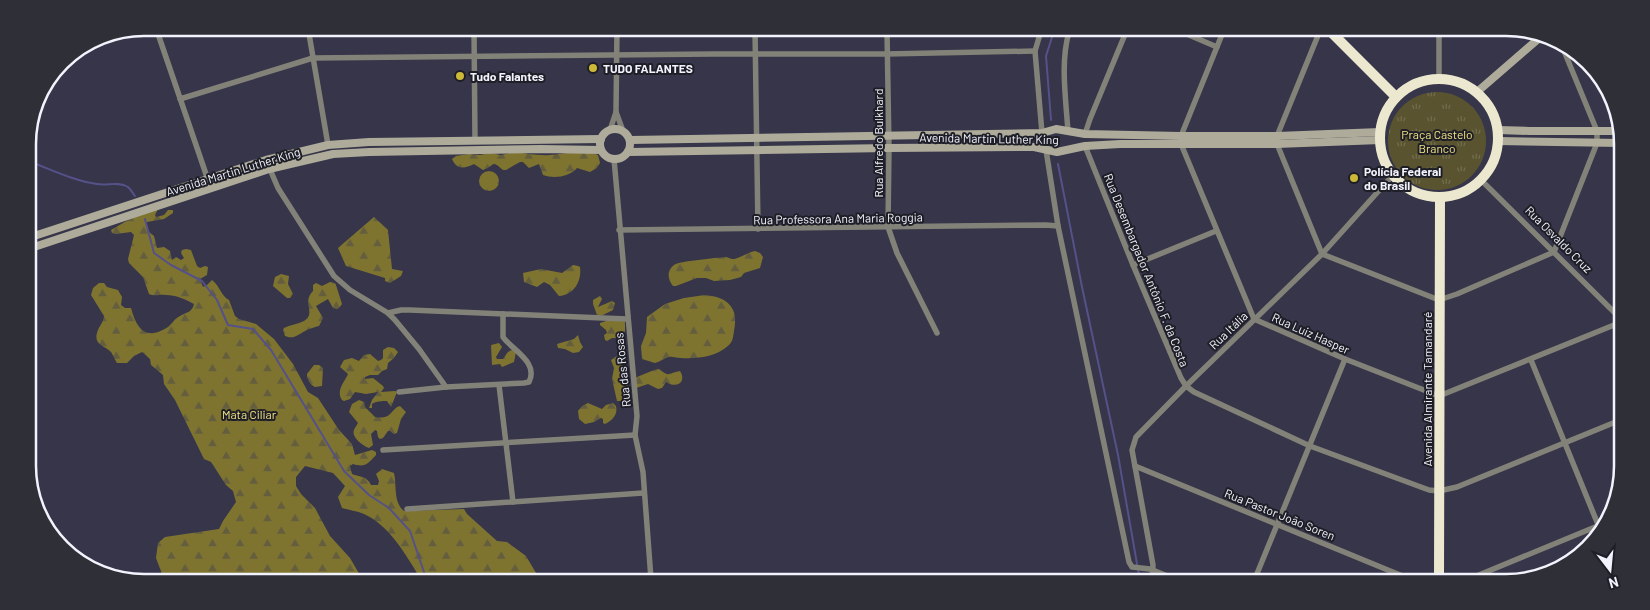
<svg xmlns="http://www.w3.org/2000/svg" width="1650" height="610" viewBox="0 0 1650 610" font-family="Barlow,sans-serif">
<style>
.grass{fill:url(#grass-tufts)}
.forest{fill:url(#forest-firs)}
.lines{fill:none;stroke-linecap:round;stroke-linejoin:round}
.stream{stroke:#555189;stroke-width:2}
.street{stroke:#838278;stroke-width:5.5}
.secondary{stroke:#aeab9b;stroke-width:8}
.highway{stroke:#ece8cf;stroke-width:10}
.poi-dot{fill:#ccb938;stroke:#1e1e27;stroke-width:2}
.labels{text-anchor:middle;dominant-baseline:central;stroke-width:4;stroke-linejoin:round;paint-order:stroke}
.poi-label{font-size:12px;font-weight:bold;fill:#f3f3fd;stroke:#1e1e27;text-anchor:start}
.park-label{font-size:12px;fill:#f3e483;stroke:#1e1e27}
.street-label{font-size:12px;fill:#f3f3fd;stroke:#1e1e27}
.rim{fill:none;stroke:#f3f3fd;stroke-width:2.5}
</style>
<defs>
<pattern id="grass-tufts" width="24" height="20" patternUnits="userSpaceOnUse" patternTransform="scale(1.25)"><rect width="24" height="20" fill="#59542f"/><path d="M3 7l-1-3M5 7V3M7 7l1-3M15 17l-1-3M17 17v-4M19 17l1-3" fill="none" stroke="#716d4e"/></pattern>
<pattern id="forest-firs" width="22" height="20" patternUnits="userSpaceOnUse" patternTransform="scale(1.25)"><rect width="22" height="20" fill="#7e7430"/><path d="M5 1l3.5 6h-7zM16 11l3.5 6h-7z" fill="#645e3e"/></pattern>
</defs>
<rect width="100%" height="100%" fill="#363549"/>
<!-- grass -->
<circle class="grass" cx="1437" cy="141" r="49"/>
<!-- forest -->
<g class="forest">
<path d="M514,152c11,1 25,4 36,3 16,-1 33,-6 48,0l2,8 -3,5 -7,4 -13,-4c-8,9 -23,11 -34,7l-4,-11 -10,4 -6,-6h-3l-14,8h-3c-13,-11 -7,-4 -20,0l-9,-6c-10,5 -17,6 -22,-5l4,-3 13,-2 11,1 10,-2 11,2z"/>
<circle cx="489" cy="181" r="10"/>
<path d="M158,209l-3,6 1,2 8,-2 4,-5h5v3l-9,6 -17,3 -1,3 3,7 5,4 3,12 7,-1 6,4 2,9 4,-3 5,3 3,-2 -3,-5 1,-3 4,-1 5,1 6,16 3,2 5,-2 3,1 -1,8 -7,4 3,8 4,-2 5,-5c8,6 9,16 17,20l6,16 4,3 17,5 18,15 19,25 15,28 10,6 21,32 13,14 3,11 17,-5 4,2v3c-8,8 -10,13 -23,9l-3,2 2,8c8,3 15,2 19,11h7l1,-4 -3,-7 6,-5 12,4c3,13 -1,29 10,38l60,-2 3,5 30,27 10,1 19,14 13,22h-119c-13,-22 -32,-54 -56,-64 -7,-3 -15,-4 -22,-6l-4,-11 7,-11 -12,-13 -28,-7 -9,11v9l5,8 14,14 15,28 20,22 11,19h-198l-7,-19 2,-15 7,-6 54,-8 4,-8 13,-19 -3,-11 -7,-6 -15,-23 -7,-3 -29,-59 -11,-16 -1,-9 -12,-10 -1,-6 -8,-7 -8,4 -7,7h-10c-2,-3 -4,-8 -6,-11 -7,-7 -19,-7 -13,-22 2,-5 5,-7 6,-14l-13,-21 2,-7 6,-5h5l3,4 11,3 4,7 -1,8 4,3h6c6,22 15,33 37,19 4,-3 7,-9 12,-11 6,-4 12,-3 14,-12 -9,-5 -18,-9 -28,-9 -7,-1 -10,2 -17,-1l-6,-17 -14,-14 -1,-4 6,-24 -3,-3 -15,2 -4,-1 -1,-3 24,-14z"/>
<polygon points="374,217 388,230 392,269 403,271 401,276 390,283 385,281 385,278 346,266 338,248"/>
<path d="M755,251l5,2 3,4 -3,11 -16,5 -3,4 -11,3 -16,1 -8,-3h-9l-21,8h-3c-5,-6 -7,-15 1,-21 5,-4 43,-7 51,-8 3,0 5,2 8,2 6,0 15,-7 22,-8z"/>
<path d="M573,265l5,1 2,1c2,14 -6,28 -21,29l-9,-11 -6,-3 -7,5 -13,-5 -1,-9 18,-4 21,4z"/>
<polygon points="281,274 289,276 288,284 293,294 290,298 287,298 273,286 275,277"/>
<path d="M330,282l5,1 1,2 6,19 -3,4 -2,1 -4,-1 -5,-9 -12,7 7,12 -4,8c-4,1 -8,2 -12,4 -9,4 -12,10 -22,6l-2,-6 1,-2c6,-3 14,-4 20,-7 13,-8 -3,-18 9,-30v-6l3,-2 6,3z"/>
<path d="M705,295c23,2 34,13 29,36 -1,6 -1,10 -5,14 -13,12 -31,14 -48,13 -4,0 -9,-2 -12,-1 -5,1 -9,5 -14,6l-13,-4 -1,-13 5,-13 1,-16 18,-13 19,-6z"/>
<polygon points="600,296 602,299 598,307 612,301 615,303 613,310 603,315 597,315 593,304 593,300"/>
<polygon points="609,320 625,321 625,331 620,338 612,338 607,341 605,340 604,335 607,333 606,330 600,325 600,323"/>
<polygon points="578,335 580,342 583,347 579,352 573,353 565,349 558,348 557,344 574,339"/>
<path d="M499,343l3,4 -6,10 1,2h6c4,-5 4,-8 10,-9l3,2 -2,10 -12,5 -2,-3 -8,1 -1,-20z"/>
<path d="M388,347l6,1 4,4 -4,6 -6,5 -1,6 -5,2 -4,4h-8l-5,2v2l8,-1 10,8 1,2 -3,4 14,-1 2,1 -6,15 -4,-6c-5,0 -11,0 -15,3v4h-3l3,-8 6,-8 -12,2 -11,-2 -5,7 -6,2 -2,-1c-6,-10 2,-17 6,-26l-8,-7 4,-7 8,-2 7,3 5,-6 6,-1 8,7 3,-1 2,-2v-8z"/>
<path d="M620,356l2,1c1,6 5,9 6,15 2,10 -1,20 -3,29h-8l-5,-22 2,-11 -3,-8 4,-3z"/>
<path d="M314,365h5l4,3 -1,18 -7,1c-5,-2 -8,-8 -8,-13z"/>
<path d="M659,369c11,9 9,4 21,2 7,11 -3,18 -14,11l-4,6 -4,1 -10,-5 -12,4 -1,-9 2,-2 17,-7z"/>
<path d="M359,400l5,2 1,5 10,10c14,2 13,-2 22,-10l3,-1 6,6 -5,7 -4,14 -3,1 -4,-3h-2l-5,7 -3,1 -2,-2 -1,-6 -2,-1 -4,4 2,11 -4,3c-6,-2 -18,-11 -15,-18 1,-3 3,-5 4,-7l-9,-11 3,-8z"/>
<path d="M588,403l14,6 4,-4 7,-2 3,3c2,8 -3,14 -11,18l-2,-1v-4l-2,-1 -7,4 -9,2 -6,-5 -1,-8 4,-5z"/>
</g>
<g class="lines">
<!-- stream -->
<g class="stream">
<polyline points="1051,120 1046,56 1054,31"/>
<path d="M28,161c22,8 46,20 69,23 10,2 21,-3 31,3 2,2 5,6 7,9"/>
<polyline points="1058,164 1082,287 1118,455 1140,581"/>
<polyline points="145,219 154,253 171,265 202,281 217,300 228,325 253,329 271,350 344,471 369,495 389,508 410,531 426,578"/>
</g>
<!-- street -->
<g class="street">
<polyline points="156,28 208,180"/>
<polyline points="308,28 328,145"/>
<polyline points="474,29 475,140"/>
<polyline points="617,30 616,112 623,131"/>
<polyline points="755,30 758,229"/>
<polyline points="887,31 889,148 888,227 897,253 937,333"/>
<polyline points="1041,31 1035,51 1042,133"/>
<polyline points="1182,32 1217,47"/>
<polyline points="1223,32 1181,136 1181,144 1254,319 1345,359 1439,396 1619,323"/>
<polyline points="1319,33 1277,136 1277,144 1322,254 1439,300 1457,294 1554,252 1597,143 1597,131 1562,46"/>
<polyline points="1439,33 1439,79"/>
<polyline points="180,99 313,58 713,54 886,54 1035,51"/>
<polyline points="610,130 616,112"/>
<path d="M1068,132c-2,-33 -8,-69 1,-100"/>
<polyline points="1085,134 1090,119 1126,32"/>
<polyline points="1085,146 1133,265 1181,378 1186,386 1194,392 1310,446 1429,490 1439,491 1457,487 1618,421"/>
<polyline points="1046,150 1058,226 1129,562 1132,567 1150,569 1180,581"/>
<polyline points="614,159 637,416 635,435 643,472 651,579"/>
<polyline points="266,160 278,188 334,276 350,290 388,313 395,320 419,349 446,387"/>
<polyline points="1481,180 1619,317"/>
<polyline points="619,230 1046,225 1058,226"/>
<polyline points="1133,265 1216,231"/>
<polyline points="388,313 401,310 410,310 627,319"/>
<polyline points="1531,360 1599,527"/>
<polyline points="499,385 513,502"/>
<path d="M399,392l47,-5 78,-4 5,-1c10,-20 -17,-32 -26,-45v-23"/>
<polyline points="383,450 635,435"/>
<polyline points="1135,466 1417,582"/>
<polyline points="407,509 643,493"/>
<polyline points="1152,581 1153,565 1132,450 1136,437 1186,386 1322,254 1393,175"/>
<polyline points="1254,581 1345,359"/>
<polyline points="1462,582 1600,525"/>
</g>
<!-- secondary -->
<g class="secondary">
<polyline points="1477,92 1544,34"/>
<circle cx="615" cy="144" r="15"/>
<polyline points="1498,130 1530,131 1621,131"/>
<polyline points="630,140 1042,133 1056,129 1085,134 1181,136 1277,136 1380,132"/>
<polyline points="1498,141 1621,143"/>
<polyline points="628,152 889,148 1034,147 1057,152 1085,146 1120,144 1277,144 1380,140"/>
<polyline points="28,238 266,160 328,145 369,142 601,139"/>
<polyline points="28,249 269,169 333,154 369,152 541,149 601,150"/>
</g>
<!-- highway -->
<g class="highway">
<polyline points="1332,33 1396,97"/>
<circle cx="1439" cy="138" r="59"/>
<polyline points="1439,582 1440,197"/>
</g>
</g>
<!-- markers -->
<g class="poi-dot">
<circle cx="593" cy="68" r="5"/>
<circle cx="460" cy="76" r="5"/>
<circle cx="1354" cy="178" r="5"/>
</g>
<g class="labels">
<!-- poi labels -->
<g class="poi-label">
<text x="603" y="68">TUDO FALANTES</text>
<text x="470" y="76">Tudo Falantes</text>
<text x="1364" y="171">Polícia Federal<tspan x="1364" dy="14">do Brasil</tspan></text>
</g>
<!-- park labels -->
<g class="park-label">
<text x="1437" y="134">Praça Castelo<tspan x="1437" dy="14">Branco</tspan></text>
<text x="249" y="414">Mata Ciliar</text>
</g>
<!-- street labels -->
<g class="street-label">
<text transform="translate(989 138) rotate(1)">Avenida Martin Luther King</text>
<text transform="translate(878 143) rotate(-90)">Rua Alfredo Bulkhard</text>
<text transform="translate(233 171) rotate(-17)">Avenida Martin Luther King</text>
<text transform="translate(838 218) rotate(-1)">Rua Professora Ana Maria Roggia</text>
<text transform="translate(1559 239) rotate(45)">Rua Osvaldo Cruz</text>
<text transform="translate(1147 270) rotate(68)">Rua Desembargador Antônio F. da Costa</text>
<text transform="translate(1228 330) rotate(-44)">Rua Itália</text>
<text transform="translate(1311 333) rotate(24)">Rua Luiz Hasper</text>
<text transform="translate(622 370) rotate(-96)">Rua das Rosas</text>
<text transform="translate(1427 389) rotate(-90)">Avenida Almirante Tamandaré</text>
<text transform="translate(1280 514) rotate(22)">Rua Pastor João Soren</text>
</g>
</g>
<!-- crop -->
<path d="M0 0H1650V610H0ZM144 36H1506A108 108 0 0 1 1614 144V466A108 108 0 0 1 1506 574H144A108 108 0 0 1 36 466V144A108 108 0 0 1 144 36Z" fill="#2f2f38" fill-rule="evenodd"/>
<path class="rim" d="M144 36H1506A108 108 0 0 1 1614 144V466A108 108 0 0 1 1506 574H144A108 108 0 0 1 36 466V144A108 108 0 0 1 144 36Z"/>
<!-- north arrow -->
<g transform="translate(1610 570) rotate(164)" stroke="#1e1e27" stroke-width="4" paint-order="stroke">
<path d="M0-4L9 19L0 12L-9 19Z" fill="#f3f3fd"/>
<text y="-8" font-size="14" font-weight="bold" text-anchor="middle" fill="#f3f3fd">N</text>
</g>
</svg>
